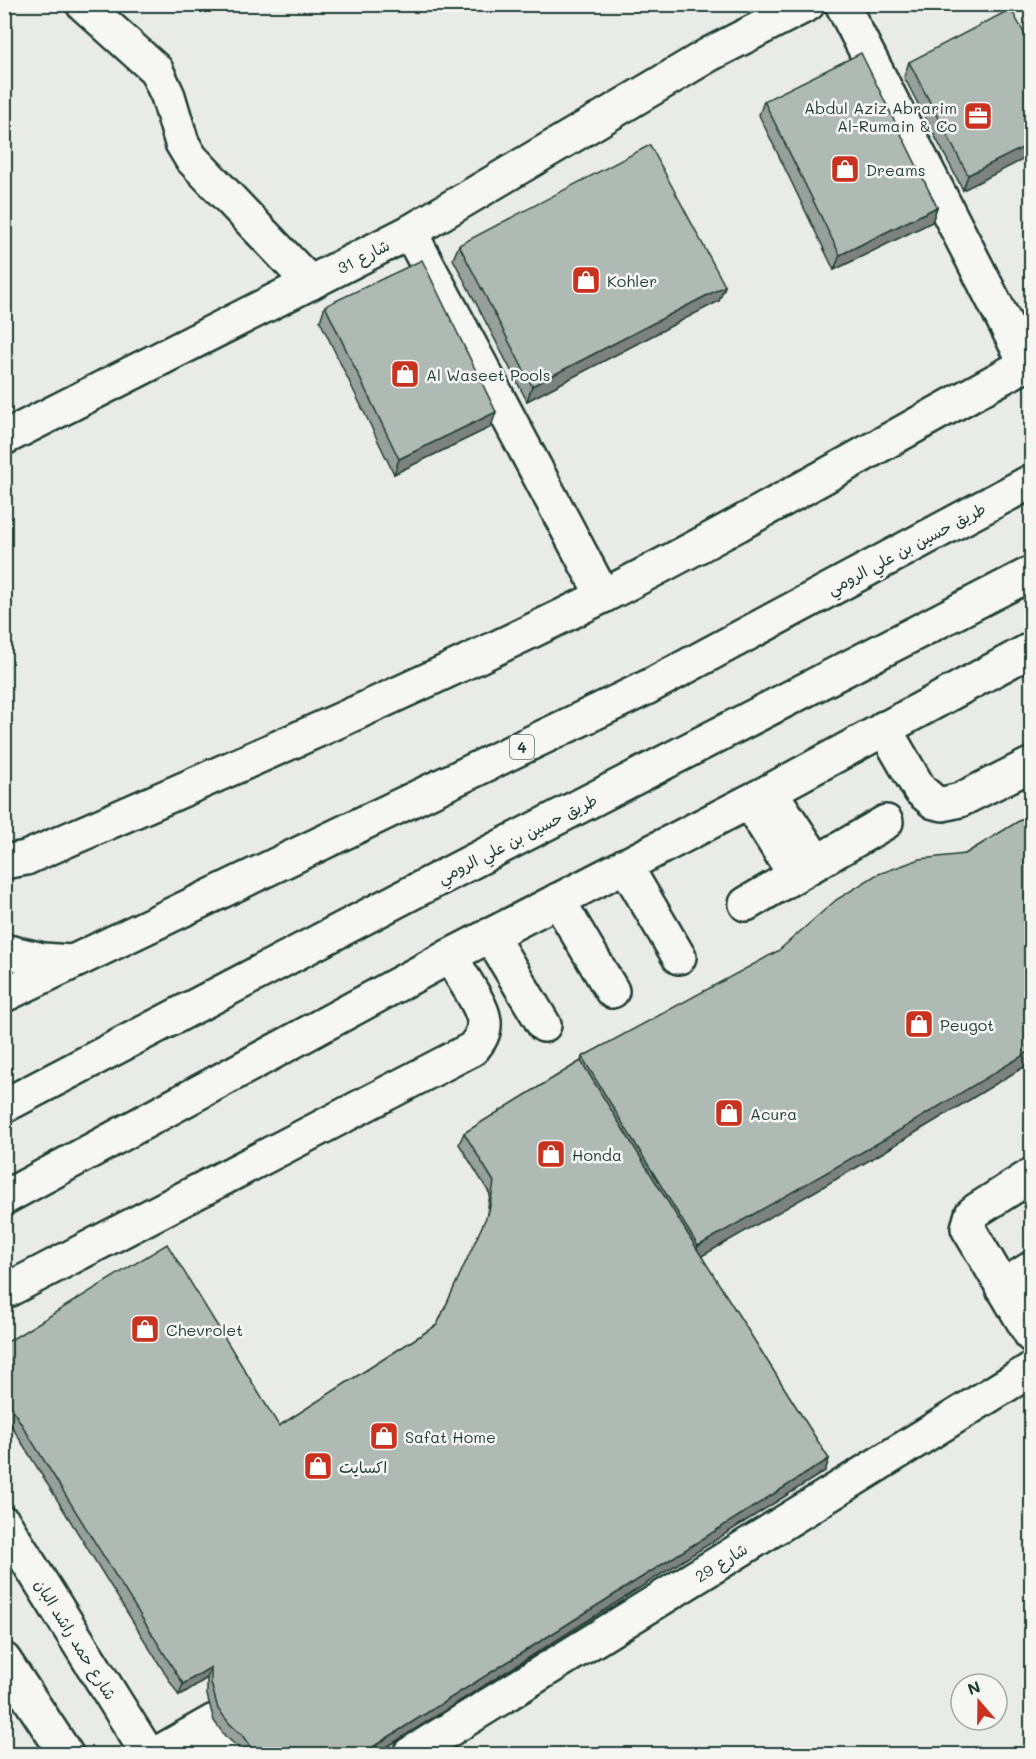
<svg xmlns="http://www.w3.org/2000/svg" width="1036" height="1759" viewBox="0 0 1036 1759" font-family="Mali,'Playpen Sans Arabic',sans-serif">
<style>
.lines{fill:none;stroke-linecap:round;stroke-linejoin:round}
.minor-casing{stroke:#1f3d34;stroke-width:38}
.highway-casing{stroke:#1f3d34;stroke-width:38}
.minor{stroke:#f6f6f2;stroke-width:33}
.highway{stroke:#f6f6f2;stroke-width:33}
.wall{fill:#97a09c;stroke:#1f3d34;stroke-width:1.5}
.shaded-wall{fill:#7b827f;stroke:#1f3d34;stroke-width:1.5}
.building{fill:#b0bab5;stroke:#1f3d34;stroke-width:1.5}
.labels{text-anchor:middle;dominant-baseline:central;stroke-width:5;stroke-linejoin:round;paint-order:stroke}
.shield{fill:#f6f6f2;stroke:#60746d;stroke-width:1.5}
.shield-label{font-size:15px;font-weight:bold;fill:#1f3d34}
.poi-label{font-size:16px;fill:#1f3d34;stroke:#f6f6f2;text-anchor:start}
.street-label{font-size:16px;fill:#1f3d34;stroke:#f6f6f2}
</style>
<rect width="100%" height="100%" fill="#e9ebe7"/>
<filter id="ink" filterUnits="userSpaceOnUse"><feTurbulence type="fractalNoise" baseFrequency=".0167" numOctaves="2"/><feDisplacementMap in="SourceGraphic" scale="12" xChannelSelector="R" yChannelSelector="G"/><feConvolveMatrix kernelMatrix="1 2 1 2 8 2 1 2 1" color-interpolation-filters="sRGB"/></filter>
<g filter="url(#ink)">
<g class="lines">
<!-- minor casing -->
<g class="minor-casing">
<g id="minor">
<polyline points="83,4 156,70 168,96 182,143 191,158 310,283"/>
<polyline points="842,4 1026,364"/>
<polyline points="410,232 603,596"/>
<polyline points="4,438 410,232 710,54 808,4"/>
<polyline points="884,728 920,790 934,802 943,804 960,800 1032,764"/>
<polyline points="770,791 817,862"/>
<polyline points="749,802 795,875"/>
<path d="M4,862l22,-4c193,-84 386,-167 575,-261 146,-74 287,-158 431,-236"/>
<polyline points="625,865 679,957"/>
<polyline points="558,900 612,991"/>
<polyline points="746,904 886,822"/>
<polyline points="490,935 544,1025"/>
<polyline points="4,951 43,960 71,962"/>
<polyline points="1032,1175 977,1210 972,1214 968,1228 1032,1336"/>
<polyline points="4,1198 450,956 770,791 1032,649"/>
<polyline points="1002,1287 1032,1268"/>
<path d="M4,1292l468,-243c21,-22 11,-37 -2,-60 -7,-11 -13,-22 -20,-33"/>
<polyline points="4,1523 148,1754"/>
<polyline points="4,1660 66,1754"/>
<polyline points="156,1754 214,1721"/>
<polyline points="208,1754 231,1740"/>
<polyline points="410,1754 1032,1369"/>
</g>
</g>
<!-- highway casing -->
<g class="highway-casing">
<g id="highway">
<polyline points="4,995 648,687 1032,481"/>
<polyline points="4,1106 415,891 1032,573"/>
</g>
</g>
<!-- minor -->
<use href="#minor" class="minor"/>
<!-- highway -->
<use href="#highway" class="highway"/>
</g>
<!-- wall -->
<g class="wall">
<polygon points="1032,48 963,190 904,77 909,62"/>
<polygon points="764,101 937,207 932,222 834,270 759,115"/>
<polygon points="459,245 725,286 719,301 527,401 453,259"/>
<polygon points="325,306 491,427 394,474 320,321"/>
<polygon points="1032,813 1032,1062 880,1154 701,1256 829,1459 825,1471 374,1755 244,1755 238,1747 225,1736 214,1721 207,1695 207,1678 179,1696 4,1414 4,1344 279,1426 437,1325 486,1219 490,1194 459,1144 464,1133 581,1061 582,1057 965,854"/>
</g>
<!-- shaded-wall -->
<g class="shaded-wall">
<polygon points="1032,143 1032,155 963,190 968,175"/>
<polygon points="937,207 932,222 834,270 840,255"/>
<polygon points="725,286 719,301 527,401 532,386"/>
<polygon points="496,412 491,427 394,474 399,459"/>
<polygon points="1032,1050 1032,1062 880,1154 693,1261 698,1246"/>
<polygon points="829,1459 825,1471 374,1755 360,1755"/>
<polygon points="211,1667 207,1678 179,1696 183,1684"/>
</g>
<!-- building -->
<g class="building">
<polygon points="1011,9 1032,48 1032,143 968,175 909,62"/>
<polygon points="861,53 937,207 840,255 764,101"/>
<polygon points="650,145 725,286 532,386 459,245"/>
<polygon points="422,260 496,412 399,459 325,306"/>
<polygon points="1032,813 1032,1050 885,1139 698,1246 582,1057 778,951 836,900 876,875 920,859 965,854"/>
<polygon points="581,1061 697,1249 829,1459 360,1755 256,1755 242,1735 230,1724 218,1709 211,1683 211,1667 183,1684 4,1396 4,1344 167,1244 279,1426 437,1325 489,1211 494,1182 464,1133"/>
</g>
</g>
<!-- icons -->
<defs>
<g id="office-square" transform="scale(1.5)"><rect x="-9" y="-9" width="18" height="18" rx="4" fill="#c8321e" stroke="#f6f6f2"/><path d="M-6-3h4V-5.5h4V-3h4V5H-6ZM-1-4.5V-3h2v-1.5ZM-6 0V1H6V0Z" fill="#fff"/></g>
<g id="shop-square" transform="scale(1.5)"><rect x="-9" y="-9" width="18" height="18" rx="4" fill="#c8321e" stroke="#f6f6f2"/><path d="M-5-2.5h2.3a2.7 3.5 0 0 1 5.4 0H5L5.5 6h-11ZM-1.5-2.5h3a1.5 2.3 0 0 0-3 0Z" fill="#fff"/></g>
</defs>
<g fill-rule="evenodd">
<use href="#office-square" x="978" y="116"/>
<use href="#shop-square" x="845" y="169"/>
<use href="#shop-square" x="586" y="280"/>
<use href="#shop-square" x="405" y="374"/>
<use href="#shop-square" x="919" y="1024"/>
<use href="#shop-square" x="729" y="1113"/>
<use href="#shop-square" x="551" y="1154"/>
<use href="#shop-square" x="145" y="1329"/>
<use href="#shop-square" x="384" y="1436"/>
<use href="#shop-square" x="318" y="1466"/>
</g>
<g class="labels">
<!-- shield labels -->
<rect class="shield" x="510" y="735" width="24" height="24" rx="4.5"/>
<g class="shield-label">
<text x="522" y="747">4</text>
</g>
<!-- poi labels -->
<g class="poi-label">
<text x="957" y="107" text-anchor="end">Abdul Aziz Abrarim<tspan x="957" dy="18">Al-Rumain &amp; Co</tspan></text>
<text x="866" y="169">Dreams</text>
<text x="607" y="280">Kohler</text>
<text x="426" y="374">Al Waseet Pools</text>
<text x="940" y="1024">Peugot</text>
<text x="750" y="1113">Acura</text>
<text x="572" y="1154">Honda</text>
<text x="166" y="1329">Chevrolet</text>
<text x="405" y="1436">Safat Home</text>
<text x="339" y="1466">اكسايت</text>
</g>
<!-- street labels -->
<g class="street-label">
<text transform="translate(363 256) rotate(-27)">شارع 31</text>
<text transform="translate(906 548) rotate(-28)">طريق حسين بن علي الرومي</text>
<text transform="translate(517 838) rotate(-27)">طريق حسين بن علي الرومي</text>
<text transform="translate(721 1562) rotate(-32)">شارع 29</text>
<text transform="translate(76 1639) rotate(58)">شارع حمد راشد البان</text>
</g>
</g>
<!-- margin -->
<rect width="1036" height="1759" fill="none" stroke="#f6f6f2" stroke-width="24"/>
<rect x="12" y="12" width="1012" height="1735" fill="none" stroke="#1f3d34" stroke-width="2" filter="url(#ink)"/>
<!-- north arrow -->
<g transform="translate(979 1702) rotate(340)"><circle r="28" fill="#f6f6f2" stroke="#a0aca6" stroke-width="1.5"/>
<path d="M0-4.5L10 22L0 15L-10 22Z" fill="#c8321e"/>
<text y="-9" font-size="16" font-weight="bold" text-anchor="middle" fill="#1f3d34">N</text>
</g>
</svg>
